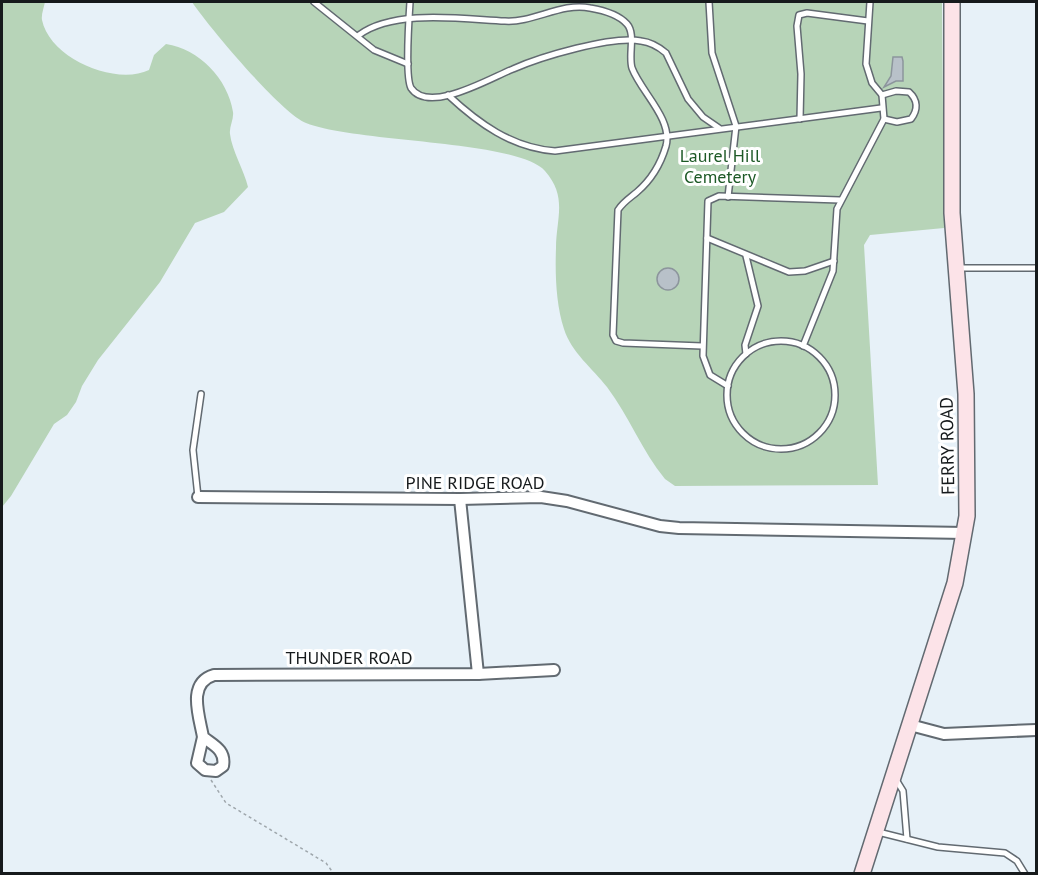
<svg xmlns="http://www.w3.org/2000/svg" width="1038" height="875" viewBox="0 0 1038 875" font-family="'PT Sans',sans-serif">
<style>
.green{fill:#b7d4b8}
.building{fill:#b8c1c9;stroke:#8c959c;stroke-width:1.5}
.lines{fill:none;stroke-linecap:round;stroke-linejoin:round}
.service-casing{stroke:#626a71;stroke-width:8}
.minor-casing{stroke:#626a71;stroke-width:14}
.secondary-casing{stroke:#626a71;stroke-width:18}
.path{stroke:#9fa7ac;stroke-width:1.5;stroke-dasharray:3 3;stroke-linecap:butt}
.service{stroke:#fff;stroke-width:5}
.minor{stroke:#fff;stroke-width:10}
.secondary{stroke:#fce3e8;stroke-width:15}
.labels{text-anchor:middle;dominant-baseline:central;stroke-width:6;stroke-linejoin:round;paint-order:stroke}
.park-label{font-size:18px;fill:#1d5926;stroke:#fff}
.street-label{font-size:18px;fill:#161a1c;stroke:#fff}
</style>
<rect width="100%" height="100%" fill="#e7f1f8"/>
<!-- green -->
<g class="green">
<path d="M2,2h43c-1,5 -4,13 -3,18 8,39 74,66 107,50l5,-15 12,-11c33,5 62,35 67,68 1,7 -4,15 -3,22 2,17 14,36 18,53l-24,25 -29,11 -35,59 -62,78 -16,26 -6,16 -9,13 -13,9 -43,72 -9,11z"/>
<path d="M192,2h750l2,226 -74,7 -6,10 14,240 -203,1 -10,-7c-23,-28 -36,-63 -58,-92 -14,-18 -36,-35 -43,-58 -8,-25 -9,-54 -8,-81 0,-29 12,-51 -11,-77 -27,-31 -188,-28 -239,-48 -25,-10 -97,-96 -114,-121z"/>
</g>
<!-- building -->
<g class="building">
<polygon points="893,57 902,57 903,61 903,81 896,81 884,87 891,76"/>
<circle cx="668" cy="279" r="11"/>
</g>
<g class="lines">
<!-- service casing -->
<g class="service-casing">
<g id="service">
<polyline points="314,2 374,50 408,64"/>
<path d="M410,2c-1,15 -5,75 1,86 18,27 81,-11 102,-19 27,-12 100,-34 128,-28 9,1 18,6 25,12l22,46 15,18 16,11"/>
<polyline points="709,2 712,53 736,126 728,197"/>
<path d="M359,35c35,-26 103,-16 146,-14 28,2 57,-19 85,-13 12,2 29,7 37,16 9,10 1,31 5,44 9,24 41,51 34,78 -5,17 -15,34 -29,46 -7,6 -14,10 -19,18l-5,125 3,6 7,2 79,3"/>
<path d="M448,95c30,28 64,53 107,56l326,-43"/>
<path d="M882,95l14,-4 13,1c9,8 9,18 2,27l-14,3 -13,-3"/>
<polyline points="800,119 801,74 797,26 799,15 807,13 868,21"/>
<polyline points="707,238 789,272 805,271 834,261"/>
<polyline points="746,256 758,306 745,345 746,354"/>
<polyline points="957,268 1036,268"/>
<circle cx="781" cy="395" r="54"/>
<polyline points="803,346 833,271 837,209 884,119 882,95 872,83 866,64 870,2"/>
<polyline points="728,386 710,375 703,356 708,201 719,196 840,200"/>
<polyline points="198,497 193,450 201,394"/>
<polyline points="895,778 903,791 907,839"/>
<polyline points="878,832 938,847 1005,853 1017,861 1025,874"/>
</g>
</g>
<!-- minor casing -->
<g class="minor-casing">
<g id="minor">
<polyline points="198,497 460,499 541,497 567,501 660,526 679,528 965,533"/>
<polyline points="460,499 478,674"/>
<polyline points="910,725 944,734 1036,730"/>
<path d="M203,737l-6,26 8,7 11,1 7,-5c3,-16 -10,-21 -20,-29 -4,-22 -16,-54 11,-62l264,-1 76,-4"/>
</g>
</g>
<!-- secondary casing -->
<g class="secondary-casing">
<polyline id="secondary" points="862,874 955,583 967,516 966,394 952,213 952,2"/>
</g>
<!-- path -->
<polyline class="path" points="211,780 226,803 326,863 334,874"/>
<!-- service -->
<use href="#service" class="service"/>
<!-- minor -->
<use href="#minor" class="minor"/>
<!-- secondary -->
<use href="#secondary" class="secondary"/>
</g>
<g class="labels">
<!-- park labels -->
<g class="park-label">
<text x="720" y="155">Laurel Hill<tspan x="720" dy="21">Cemetery</tspan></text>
</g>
<!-- street labels -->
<g class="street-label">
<text transform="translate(947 446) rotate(-91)">FERRY ROAD</text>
<text x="475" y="482">PINE RIDGE ROAD</text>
<text x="349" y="657">THUNDER ROAD</text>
</g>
</g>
<!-- border -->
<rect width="1038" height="875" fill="none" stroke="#161a1c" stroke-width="6"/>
</svg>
